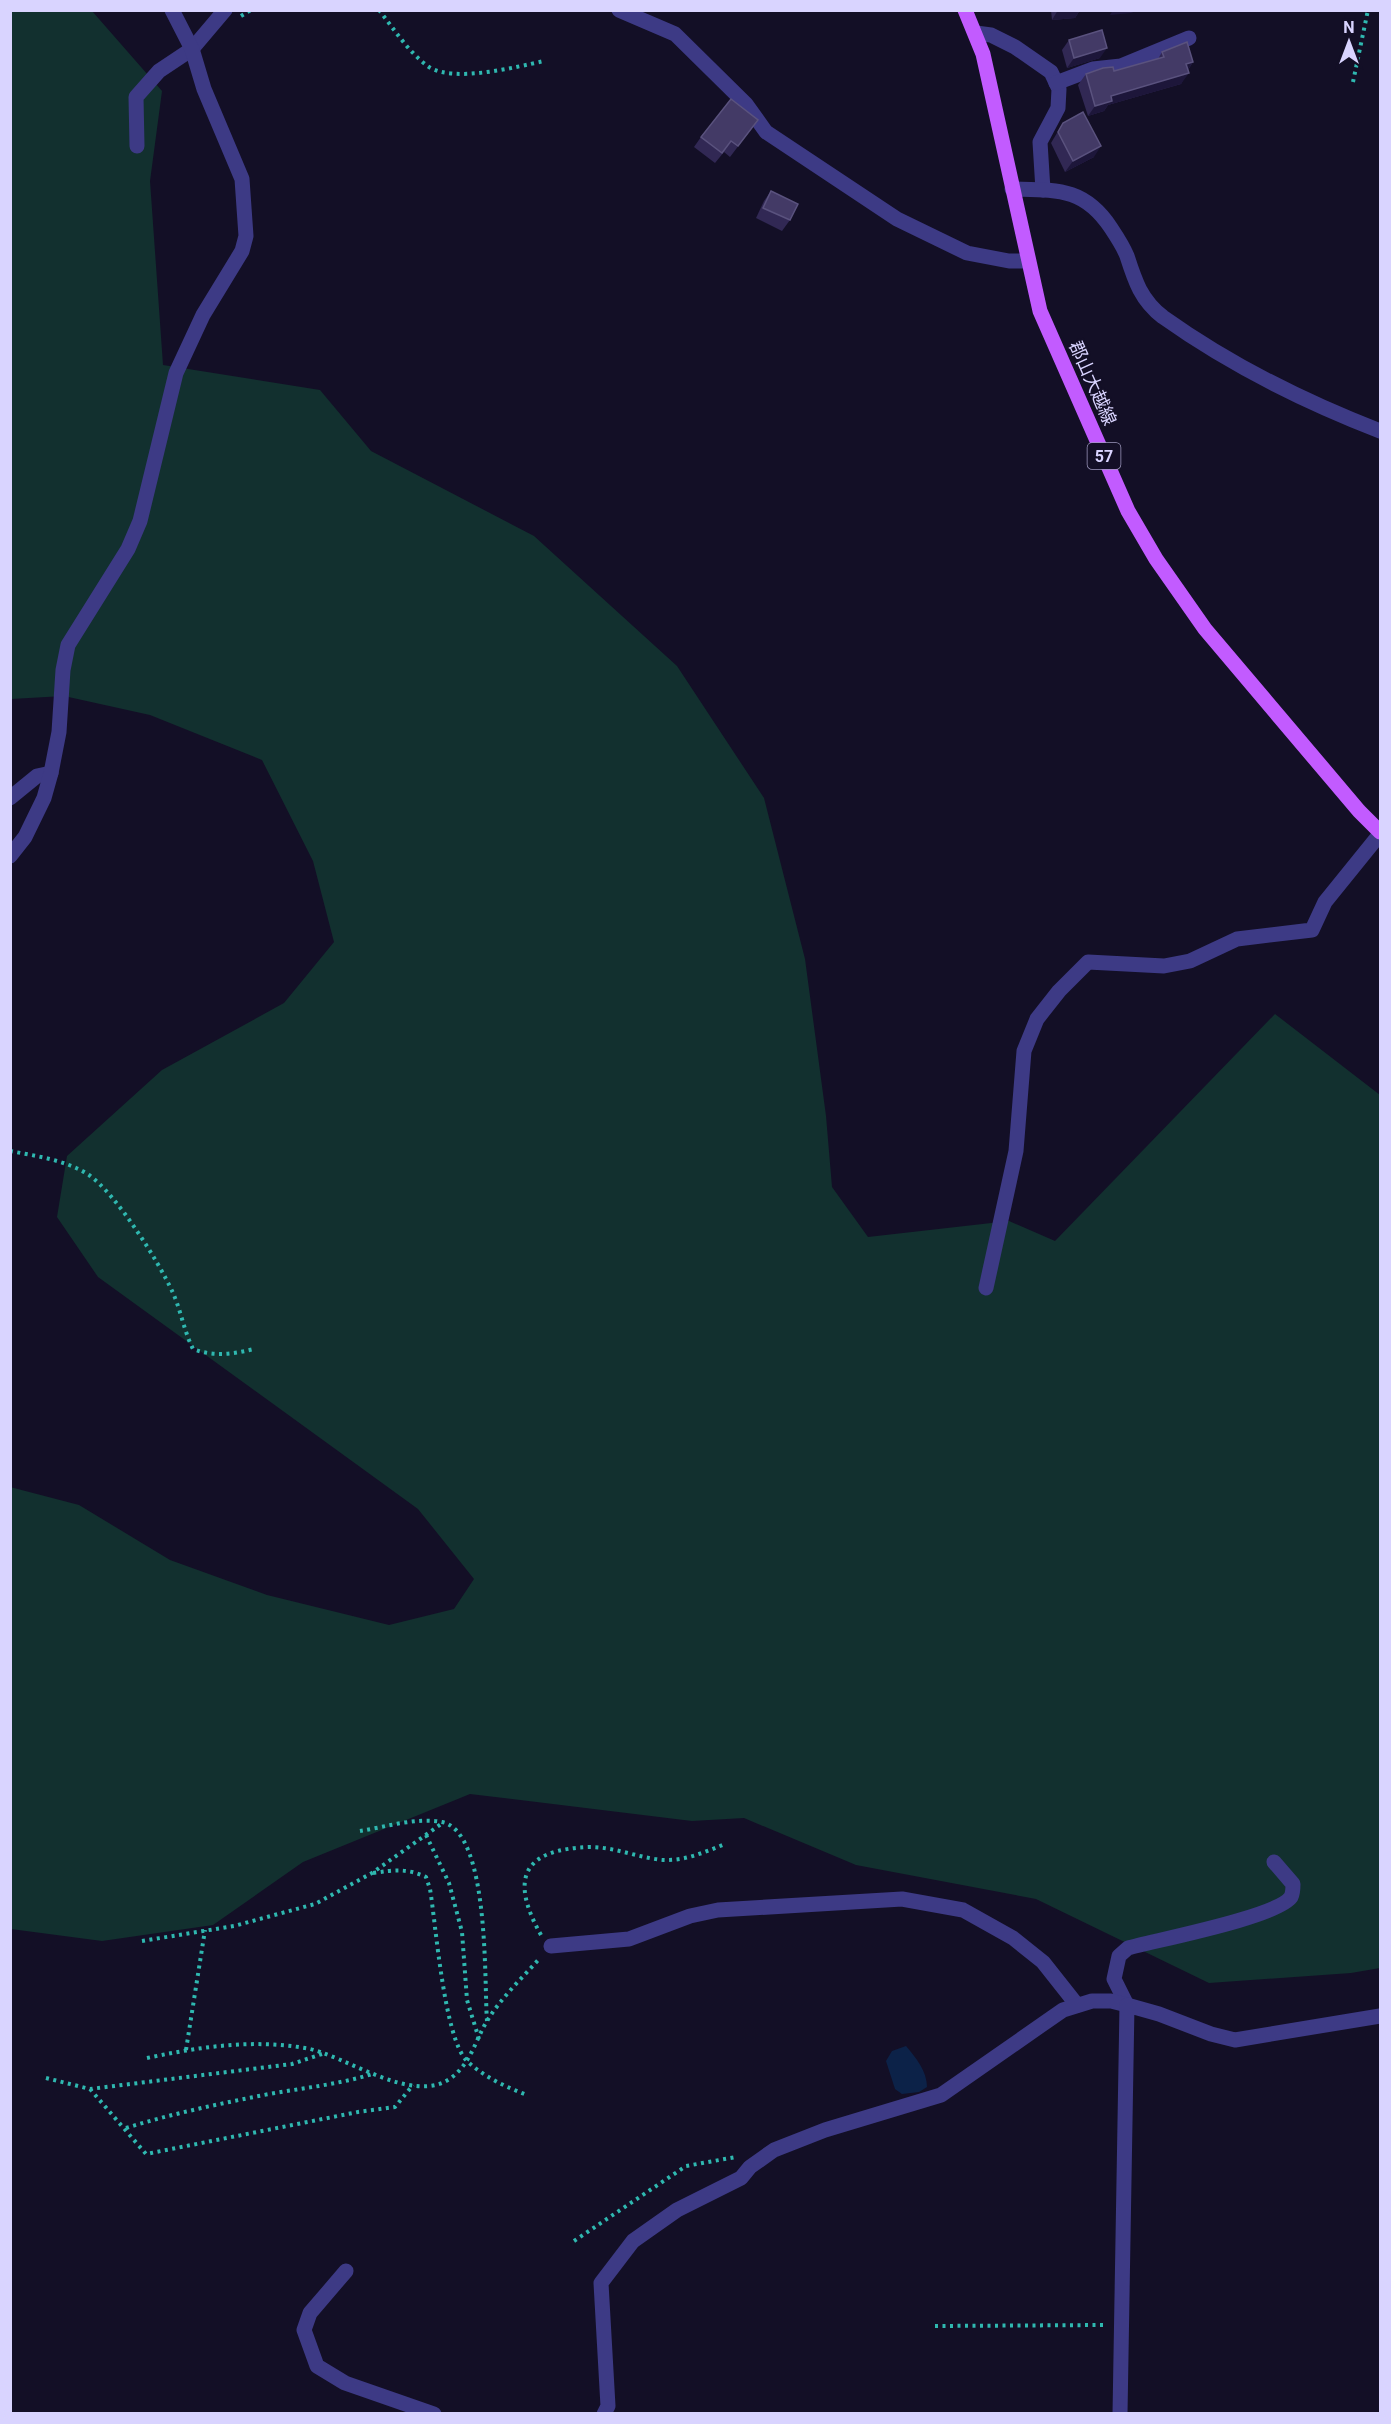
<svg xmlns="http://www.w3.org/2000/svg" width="1391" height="2424" viewBox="0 0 1391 2424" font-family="Roboto,'Noto Sans JP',sans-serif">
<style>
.green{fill:#12302f}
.water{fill:#0c2248}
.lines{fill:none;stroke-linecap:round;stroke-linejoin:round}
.path{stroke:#2fb8b0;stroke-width:4;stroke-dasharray:3 4.5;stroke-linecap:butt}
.street{stroke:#3d3a85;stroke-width:15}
.primary{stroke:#c25bff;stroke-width:15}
.wall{fill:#312854}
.shaded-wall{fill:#1d163a}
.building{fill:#433a66;stroke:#5a527e;stroke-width:1.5}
.labels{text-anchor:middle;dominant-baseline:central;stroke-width:4.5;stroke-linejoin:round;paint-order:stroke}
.shield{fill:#130f26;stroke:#9e99be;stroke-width:1.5}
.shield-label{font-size:16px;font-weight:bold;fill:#d9d4ff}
.street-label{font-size:18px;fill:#d9d4ff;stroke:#130f26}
</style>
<rect width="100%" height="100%" fill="#130f26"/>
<!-- green -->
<polygon class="green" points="11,11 92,11 162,91 150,181 163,365 320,390 371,451 534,536 677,666 764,798 805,959 826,1116 832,1187 868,1237 1009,1221 1055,1241 1275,1014 1380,1095 1380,1968 1351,1973 1209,1983 1036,1899 856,1865 744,1818 692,1821 470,1794 303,1862 213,1925 102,1941 11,1929 10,1487 79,1505 170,1560 267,1595 389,1625 454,1609 474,1579 418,1509 98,1277 57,1217 67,1156 162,1070 284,1003 334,942 313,861 262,760 150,715 64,696 11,699"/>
<!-- water -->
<path class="water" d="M906,2046c10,12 21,25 21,41l-8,5 -17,2 -7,-5 -9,-28 6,-10z"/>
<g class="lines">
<!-- path -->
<g class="path">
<path d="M379,10c15,19 30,43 50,57 25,16 87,0 115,-6"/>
<polyline points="241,16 251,10"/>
<polyline points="1353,82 1368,10"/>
<path d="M10,1151c26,5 56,9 79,24 28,20 70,87 84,118 8,18 11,38 20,56 21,8 40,5 61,0"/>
<path d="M360,1831c25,-4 57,-14 82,-9 48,10 42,161 45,199"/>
<polyline points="426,1835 449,1883 457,1913 462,1932 467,2000 479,2039"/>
<path d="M373,1873c21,-3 34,-5 53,4l4,12c6,36 14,149 37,172 17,16 39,26 60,34"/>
<path d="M541,1935c-32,-57 -18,-86 49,-88 25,0 49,11 73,13 22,1 42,-8 62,-16"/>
<polyline points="142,1941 234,1926 315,1904 372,1873 444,1822"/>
<polyline points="186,2050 205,1930"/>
<path d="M147,2058c52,-11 104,-19 158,-10 41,7 107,58 146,30 20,-15 24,-37 36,-57 14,-23 35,-43 53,-63"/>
<polyline points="46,2078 90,2089 292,2064 322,2054"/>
<polyline points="90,2089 146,2154 358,2112 395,2107 413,2085"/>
<path d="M126,2128c45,-14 92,-24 138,-33 37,-7 73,-10 108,-21"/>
<polyline points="574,2241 686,2166 736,2157"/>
<polyline points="935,2326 1105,2325"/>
</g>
<!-- street -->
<g class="street">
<polyline points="619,10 675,34 746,104 766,132 897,219 967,253 1009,261 1028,261"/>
<polyline points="976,33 991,35 1015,47 1051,72 1059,89 1058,108 1040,142 1043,190"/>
<polyline points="1056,83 1093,69 1121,66 1189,38"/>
<polyline points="137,146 136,97 159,71 192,49 225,10"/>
<path d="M1012,189c44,1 72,-2 99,39 6,9 12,18 16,28 8,25 14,44 36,61 66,47 142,85 217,114"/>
<polyline points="10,798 37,776 51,773"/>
<polyline points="10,856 25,837 44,798 51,773 59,732 63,670 68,645 128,549 140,521 176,373 203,315 242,251 246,236 242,179 204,89 192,49 172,10"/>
<polyline points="986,1288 1016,1151 1024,1051 1037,1019 1059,991 1088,962 1164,966 1190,961 1237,939 1312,930 1325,902 1380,834"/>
<polyline points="551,1946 629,1939 690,1916 718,1910 902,1899 963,1910 1013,1938 1043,1962 1077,2005"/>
<path d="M1127,2005l-13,-26 5,-23 9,-8c29,-8 149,-31 163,-51 2,-4 2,-9 2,-13l-19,-22"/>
<polyline points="346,2271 310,2313 304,2330 317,2366 345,2383 434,2414"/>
<polyline points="604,2414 608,2406 601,2283 633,2241 677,2210 741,2178 750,2167 774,2150 825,2130 941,2095 1063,2010 1092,2001 1111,2001 1127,2005"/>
<polyline points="1120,2414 1127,2005 1159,2014 1211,2034 1235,2040 1380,2016"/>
</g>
<!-- primary -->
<polyline class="primary" points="965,10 983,54 1040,311 1128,511 1156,559 1205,629 1359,811 1380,832"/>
</g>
<!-- wall -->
<g class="wall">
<polygon points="1051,10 1080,10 1075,18 1052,20"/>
<polygon points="1069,40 1100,58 1067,68 1062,50"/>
<polygon points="1162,52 1193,62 1188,70 1181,84 1108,105 1104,111 1088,116 1078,85 1086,74 1114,71 1158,59"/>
<polygon points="758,120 730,157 724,152 715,163 694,147 701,137"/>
<polygon points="1063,123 1094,157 1065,172 1051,143"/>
<polygon points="771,191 790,220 782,231 756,218 764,201"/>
</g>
<!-- shaded-wall -->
<g class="shaded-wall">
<polygon points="1058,10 1080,10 1075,18 1052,20"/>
<polygon points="1113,10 1139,10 1131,13 1110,15"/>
<polygon points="1107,48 1100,58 1067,68 1074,58"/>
<polygon points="1193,62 1186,73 1186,64"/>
<polygon points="1189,73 1181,84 1108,105 1104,111 1088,116 1095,106 1111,96"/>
<polygon points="1101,146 1094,157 1065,172 1073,161"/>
</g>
<!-- building -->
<g class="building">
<polygon points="1102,30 1107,48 1074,58 1069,40"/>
<polygon points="1187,42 1193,62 1186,64 1189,73 1111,96 1112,101 1095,106 1086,74 1103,68 1113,67 1114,71 1164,57 1162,52"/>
<polygon points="731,99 758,120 738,146 731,141 722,153 701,137"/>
<polygon points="1083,112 1101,146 1073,161 1058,132 1063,123"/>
<polygon points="771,191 798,204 790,220 763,208"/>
</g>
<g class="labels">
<!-- shield labels -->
<rect class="shield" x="1087.5" y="443" width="33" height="26" rx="4.5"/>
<g class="shield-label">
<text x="1104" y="456">57</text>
</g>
<!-- street labels -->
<g class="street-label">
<text transform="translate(1093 383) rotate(66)">郡山大越線</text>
</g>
</g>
<!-- border -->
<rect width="1391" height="2424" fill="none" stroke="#d9d4ff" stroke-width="24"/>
<!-- north arrow -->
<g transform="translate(1349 42)" stroke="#130f26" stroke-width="4.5" paint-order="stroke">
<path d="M0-4.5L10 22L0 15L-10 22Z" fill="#d9d4ff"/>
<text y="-9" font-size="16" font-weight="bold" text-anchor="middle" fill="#d9d4ff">N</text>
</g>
</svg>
